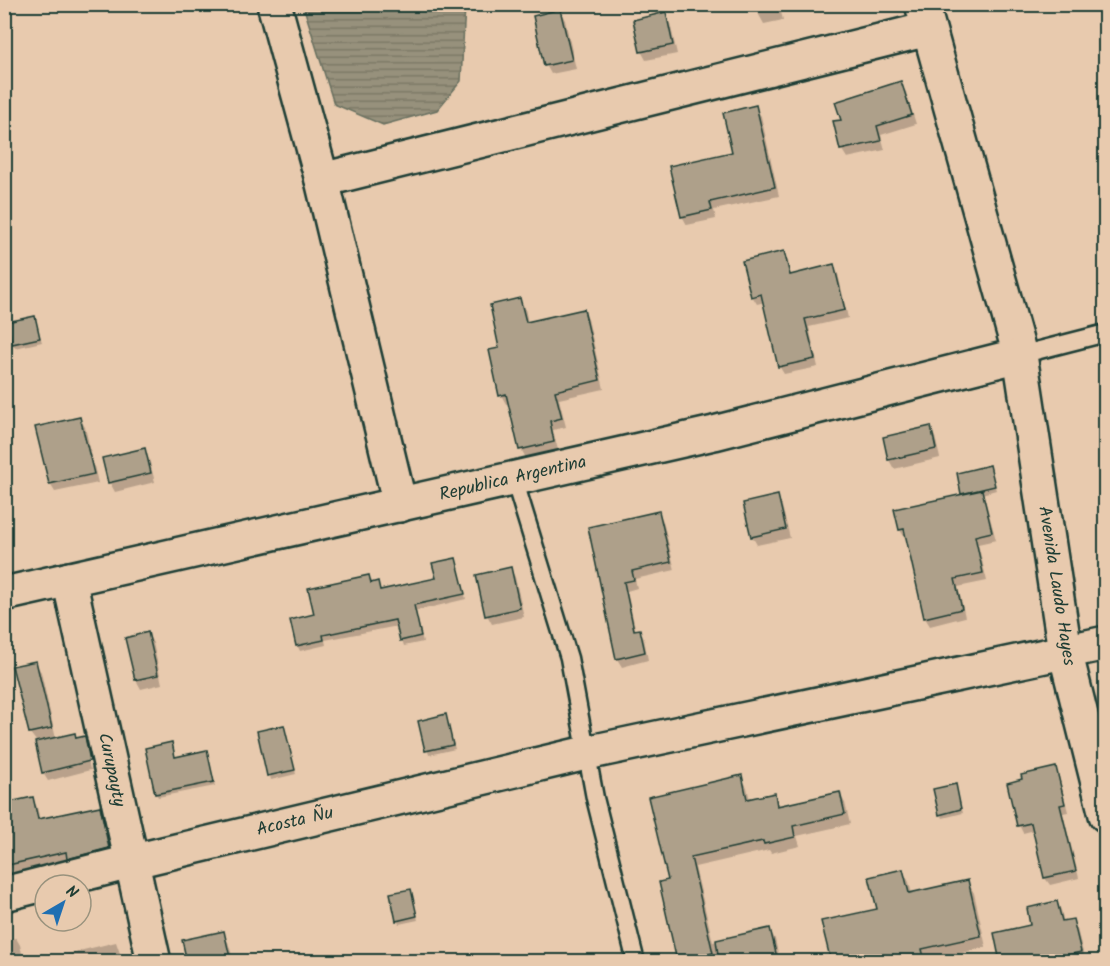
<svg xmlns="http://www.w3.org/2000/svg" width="1110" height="966" viewBox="0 0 1110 966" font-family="Kalam,sans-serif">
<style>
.water{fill:url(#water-rules);stroke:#676f5f;stroke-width:1.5}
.shadow{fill:#0003}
.building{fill:#aea08a;stroke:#1f3d34;stroke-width:1.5}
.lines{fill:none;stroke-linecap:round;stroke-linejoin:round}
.service-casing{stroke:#1f3d34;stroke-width:21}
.minor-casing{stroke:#1f3d34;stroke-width:38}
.tertiary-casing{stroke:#1f3d34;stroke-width:38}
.service{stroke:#e8caae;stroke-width:16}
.minor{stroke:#e8caae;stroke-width:33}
.tertiary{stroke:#e8caae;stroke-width:33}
.labels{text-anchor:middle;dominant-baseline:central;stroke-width:5;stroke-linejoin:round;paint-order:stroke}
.street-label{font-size:18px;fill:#1f3d34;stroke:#e8caae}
</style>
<defs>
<pattern id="water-rules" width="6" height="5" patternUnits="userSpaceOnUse" patternTransform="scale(1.5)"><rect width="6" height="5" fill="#97917c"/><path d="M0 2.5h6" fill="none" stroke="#7b7866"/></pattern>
</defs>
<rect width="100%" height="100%" fill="#e8caae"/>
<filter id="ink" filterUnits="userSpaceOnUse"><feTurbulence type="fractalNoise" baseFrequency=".0167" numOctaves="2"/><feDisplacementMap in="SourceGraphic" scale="12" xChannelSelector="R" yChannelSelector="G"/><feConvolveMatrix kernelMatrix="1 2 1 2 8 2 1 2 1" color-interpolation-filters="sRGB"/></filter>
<g filter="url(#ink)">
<!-- water -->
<polygon class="water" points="303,5 465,5 461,81 437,110 383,125 334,104"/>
<!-- shadow -->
<g class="shadow">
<polygon points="757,4 779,4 783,20 764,24 759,15"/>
<polygon points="560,11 565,20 576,69 551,74 546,65"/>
<polygon points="665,14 670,23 677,54 646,60 641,51"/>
<polygon points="900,83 906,92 916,124 881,135 885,150 847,158 842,150 843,121"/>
<polygon points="755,107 761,116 779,196 714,210 716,219 687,225 682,216 734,153"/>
<polygon points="783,253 788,261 791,276 833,266 838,274 848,318 809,327 818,367 784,374 779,366 765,302 757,304 752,296"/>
<polygon points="520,300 525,308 528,323 583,311 588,319 604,389 559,399 566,427 553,430 558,450 526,458 521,449 510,403 506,404 501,395 501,349"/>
<polygon points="34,318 42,342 15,348 13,344"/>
<polygon points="80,419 85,427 98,483 55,492 50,484"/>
<polygon points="930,428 935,437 940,458 894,469 889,460 885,438"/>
<polygon points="144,450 149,459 155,482 115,492 110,483 104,459"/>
<polygon points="989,467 996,490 982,494 985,499 996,540 978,544 987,581 958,587 965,617 930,626 925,618 907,537 905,538 900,530 896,511 964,495 963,493"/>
<polygon points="777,497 782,506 790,538 757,545 752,536"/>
<polygon points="659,513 663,521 675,570 635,579 637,588 627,591 636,632 639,631 644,639 648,660 622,667 617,659 589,528"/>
<polygon points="455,560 458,565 466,599 416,611 423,642 404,646 398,626 325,640 326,645 300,651 297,645 316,616 368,577 372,584 377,583 381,591 438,579"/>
<polygon points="510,568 515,577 524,617 492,624 487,615"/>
<polygon points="148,634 153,643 162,684 141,689 136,680 127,639"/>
<polygon points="35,663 41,672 56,739 74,735 77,739 84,738 88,745 85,745 90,769 93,768 88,745 94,769 48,781 43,773 36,741 30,733"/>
<polygon points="446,716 455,749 429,755 420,722"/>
<polygon points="283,727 296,774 271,780 259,732"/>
<polygon points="171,744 176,759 206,751 215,786 158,797 156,793"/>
<polygon points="1055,768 1059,776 1068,812 1063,813 1079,878 1050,885 1045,878 1035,830 1023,833 1019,825"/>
<polygon points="741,777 747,787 750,800 774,795 780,806 839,793 845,803 850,824 797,836 800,846 771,853 769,850 695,867 713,942 769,929 775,939 780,962 679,962 669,881"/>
<polygon points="957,790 963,813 943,818 941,814"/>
<polygon points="32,798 37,807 40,820 99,807 104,816 113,856 70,860 14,873 12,868 4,870 4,805"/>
<polygon points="903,871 909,882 912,894 967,881 974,893 986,947 927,962 832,962 878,910"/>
<polygon points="410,891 418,920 399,924 397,920"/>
<polygon points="1057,902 1061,910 1064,923 1072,921 1077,929 1085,960 1078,962 1002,962"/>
<polygon points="223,933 228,942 234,962 188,962"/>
<polygon points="16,938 20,945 24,962 4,962 4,940"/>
<polygon points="116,942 123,962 34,962"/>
<polygon points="536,956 539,962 511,962"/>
</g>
<!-- building -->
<g class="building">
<polygon points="560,9 572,60 544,66 533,16"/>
<polygon points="666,12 673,45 640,52 633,20"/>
<polygon points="901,81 912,115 877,126 881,141 840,150 833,121 841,120 835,102"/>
<polygon points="756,105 775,187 710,202 712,210 681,217 669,166 732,152 723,113"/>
<polygon points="784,251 790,275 834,264 845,310 805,319 815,359 778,367 761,294 751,297 742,261"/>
<polygon points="520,298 526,322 584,309 600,380 555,391 562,418 550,421 554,442 519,450 506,394 499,396 489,350 499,348 490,305"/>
<polygon points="35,316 40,338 12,344 7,322"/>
<polygon points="80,417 94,474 49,484 35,427"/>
<polygon points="931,426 936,449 888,460 883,437"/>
<polygon points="145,448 151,473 108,483 102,458"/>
<polygon points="990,465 995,486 961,494 957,473"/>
<polygon points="982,490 992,532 975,536 983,573 955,579 962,609 924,618 904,529 899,530 894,509"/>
<polygon points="778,495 786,529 751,537 743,503"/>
<polygon points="659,511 671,562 632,571 634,580 624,582 634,630 640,629 645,652 616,659 588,527"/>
<polygon points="456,558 465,594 414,605 421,636 400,641 395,620 323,635 324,640 296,646 290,620 314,614 308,588 369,575 371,583 378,581 380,590 436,578 432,563"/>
<polygon points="511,567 520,608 485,616 476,575"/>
<polygon points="148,632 158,675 135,680 125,638"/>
<polygon points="36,661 52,728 29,733 12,666"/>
<polygon points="446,714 453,745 425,751 418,721"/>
<polygon points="284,725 295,770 267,776 257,731"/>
<polygon points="75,733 76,738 85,736 90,761 42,773 35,742"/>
<polygon points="172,742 175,757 207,750 214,782 155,794 145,748"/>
<polygon points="1056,767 1065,804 1060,805 1076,871 1044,878 1031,823 1017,826 1007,783 1022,779 1021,775"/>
<polygon points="742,775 747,799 775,793 777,806 840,792 845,814 793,826 795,837 764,844 763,841 691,857 713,953 677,961 659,882 668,880 648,797"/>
<polygon points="956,784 961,809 939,815 933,789"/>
<polygon points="33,797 38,819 100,806 109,848 67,859 66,852 8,865 4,850 4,803"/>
<polygon points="903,869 909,893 968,880 981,936 922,949 925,962 831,962 821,921 877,909 869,877"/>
<polygon points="411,889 417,916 396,921 390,893"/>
<polygon points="1057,901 1062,921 1073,919 1081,952 1038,962 1000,962 994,933 1030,925 1027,908"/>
<polygon points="770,928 778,962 719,962 716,940"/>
<polygon points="224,931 231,962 187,962 182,940"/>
</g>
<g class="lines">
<!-- service casing -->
<g class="service-casing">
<g id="service">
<polyline points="1020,355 1106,333"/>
<polyline points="514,479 569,658 595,798 636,962"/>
</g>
</g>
<!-- minor casing -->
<g class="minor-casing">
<g id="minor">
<polyline points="274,4 322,180 400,505"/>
<polyline points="322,180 928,29"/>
<polyline points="69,579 154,962"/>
<polyline points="4,594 714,433 1020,355 922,4"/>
<polyline points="4,894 130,862 586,753 1106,643"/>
</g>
</g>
<!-- tertiary casing -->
<g class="tertiary-casing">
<polyline id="tertiary" points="1020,355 1065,651 1106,815"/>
</g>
<!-- service -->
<use href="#service" class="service"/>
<!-- minor -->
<use href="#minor" class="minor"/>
<!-- tertiary -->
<use href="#tertiary" class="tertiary"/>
</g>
</g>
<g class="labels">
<!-- street labels -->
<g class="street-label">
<text transform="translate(513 479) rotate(-13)">Republica Argentina</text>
<text transform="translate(1056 586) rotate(81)">Avenida Laudo Hayes</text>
<text transform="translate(111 770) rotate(78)">Curupayty</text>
<text transform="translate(295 822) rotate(-13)">Acosta Ñu</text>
</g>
</g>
<!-- margin -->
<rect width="1110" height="966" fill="none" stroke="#e8caae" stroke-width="24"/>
<rect x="12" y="12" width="1086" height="942" fill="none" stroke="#1f3d34" stroke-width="2" filter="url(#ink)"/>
<!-- north arrow -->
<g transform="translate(63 903) rotate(39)"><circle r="28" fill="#e8caae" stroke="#98927d" stroke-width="1.5"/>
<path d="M0-4.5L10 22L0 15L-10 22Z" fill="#1f6fb2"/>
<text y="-9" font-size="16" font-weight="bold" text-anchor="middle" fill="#1f3d34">N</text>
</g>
</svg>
